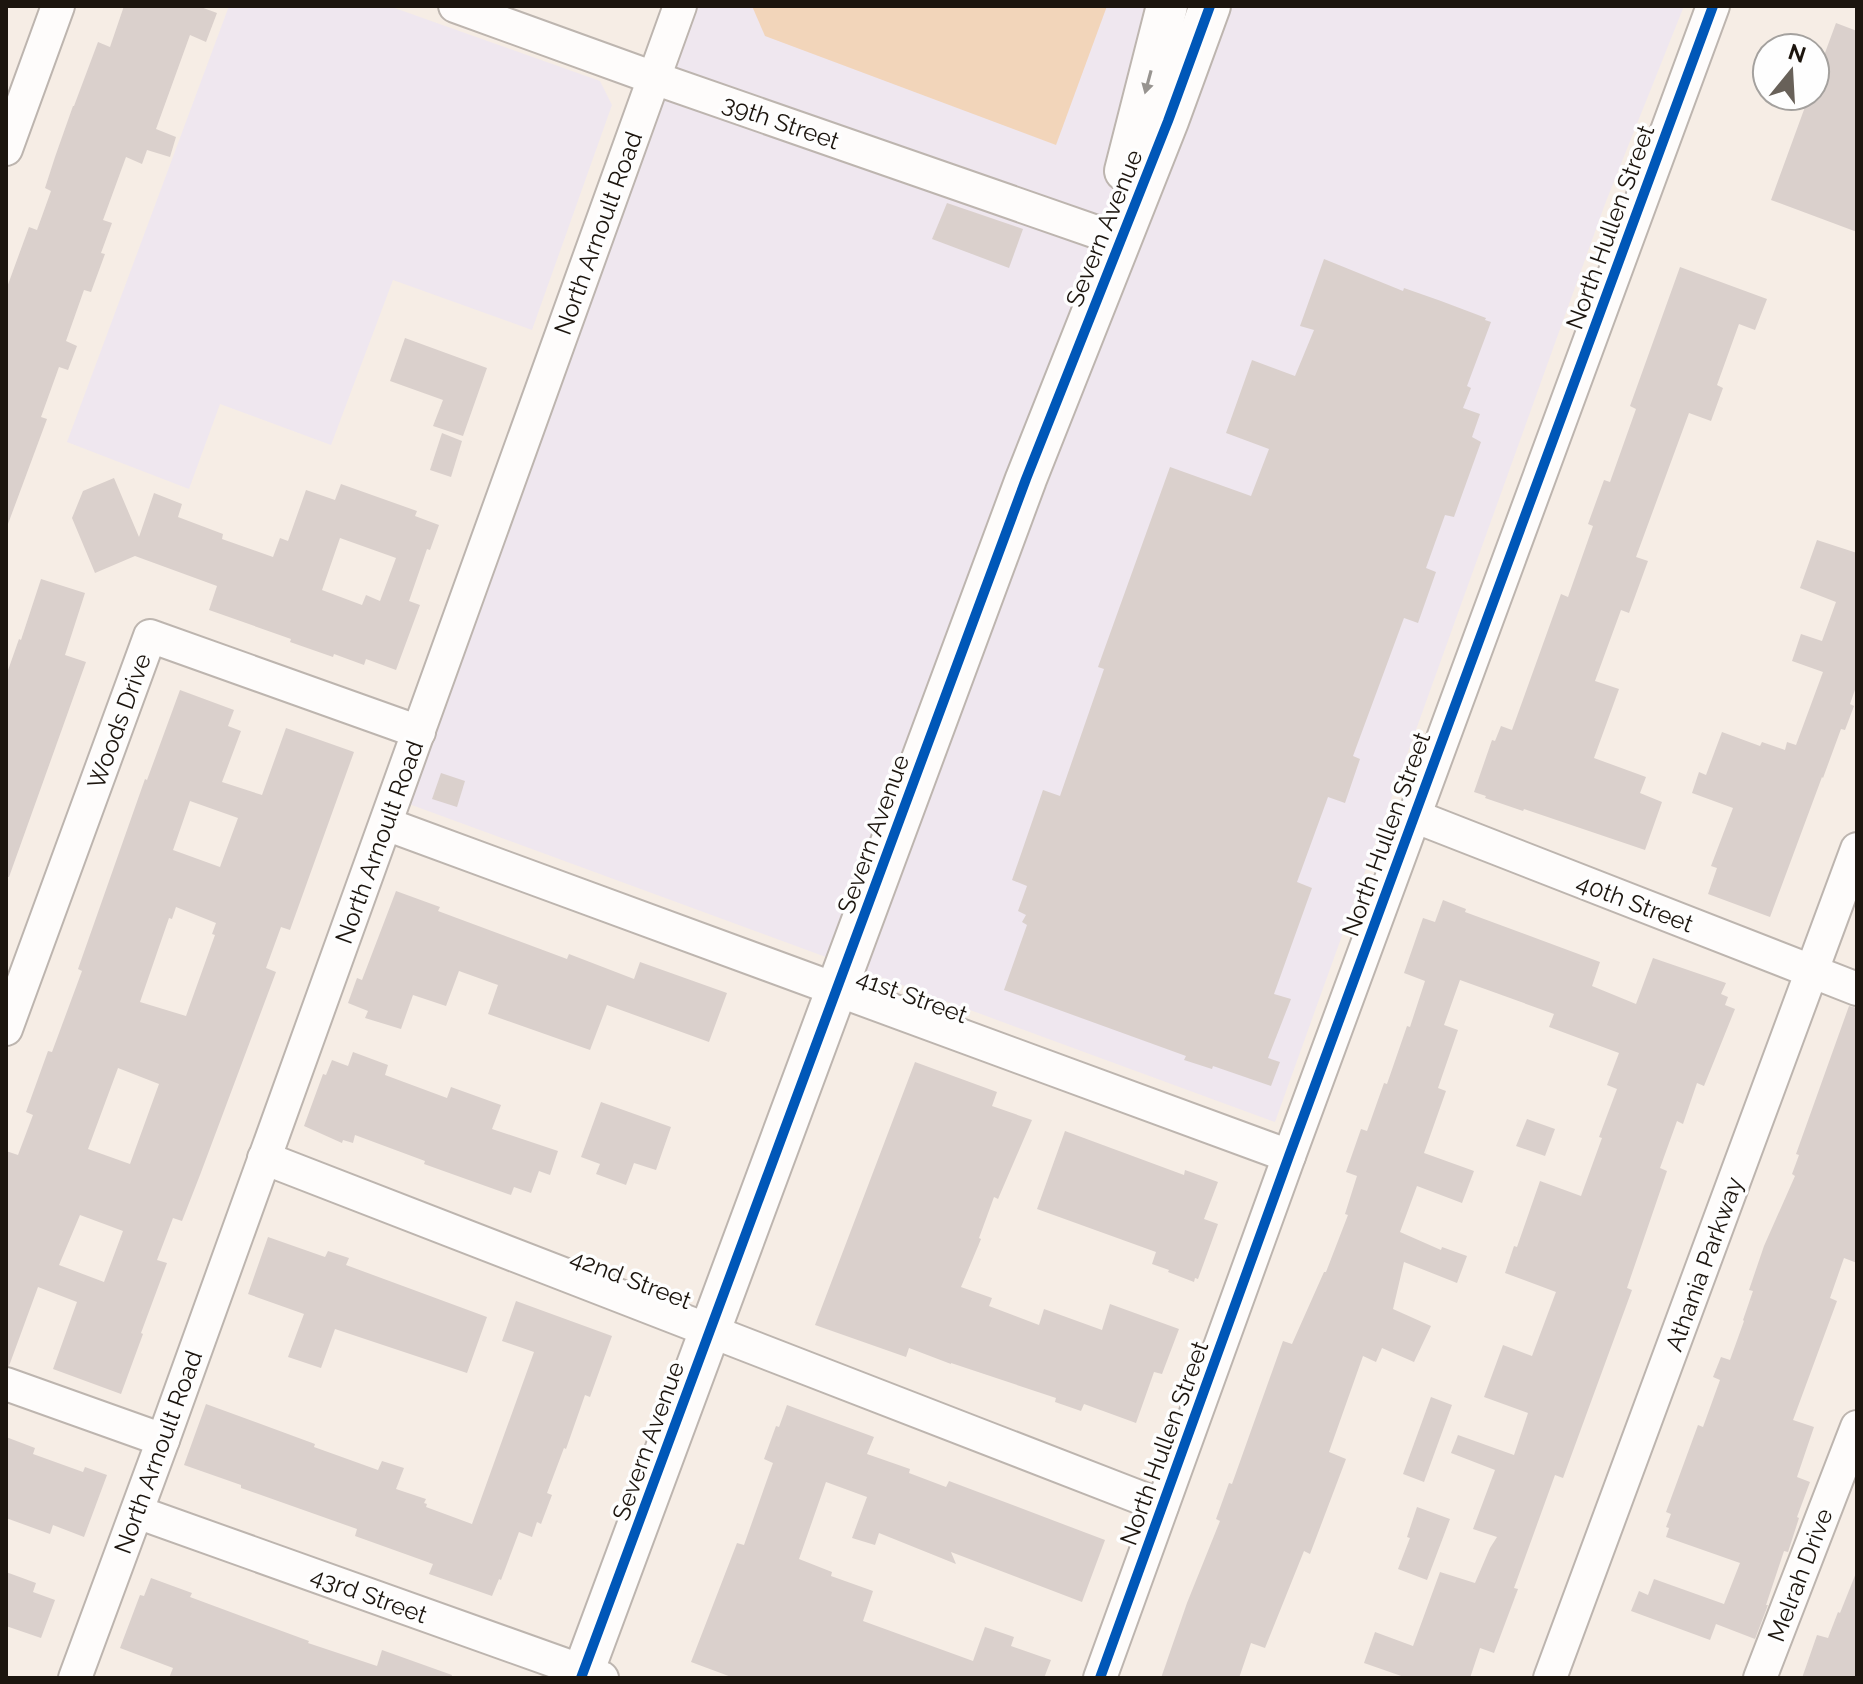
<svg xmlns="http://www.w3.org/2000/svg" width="1863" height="1684" viewBox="0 0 1863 1684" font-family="Raleway,sans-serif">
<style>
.education{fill:#efe7ef}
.green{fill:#f2d5ba}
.building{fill:#dad0cc;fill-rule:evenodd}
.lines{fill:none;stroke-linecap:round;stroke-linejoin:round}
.minor-casing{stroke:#bdb5af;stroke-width:36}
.tertiary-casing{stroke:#bdb5af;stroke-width:44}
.minor{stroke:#fefcfb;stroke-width:32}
.tertiary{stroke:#fefcfb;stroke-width:40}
.cycleway-casing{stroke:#fefefe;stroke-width:15}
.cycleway{stroke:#0057b8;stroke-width:10}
.oneway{fill:#989490}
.labels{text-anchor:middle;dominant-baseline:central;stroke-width:7;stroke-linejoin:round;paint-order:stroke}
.street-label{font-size:24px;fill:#1c150e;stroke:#fefefe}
</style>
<rect width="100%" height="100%" fill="#f6ede5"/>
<!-- education -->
<g class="education">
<polygon points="229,6 389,6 600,81 612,105 532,330 393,280 331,445 220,404 189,489 67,442"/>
<polygon points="698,6 1684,6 1605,204 1275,1122 409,804"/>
</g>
<!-- green -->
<polygon class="green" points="752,6 1107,6 1056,145 765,36"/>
<!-- building -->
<g class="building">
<polygon points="124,6 198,6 217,13 206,42 190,35 156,129 176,137 170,157 147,150 142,164 126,157 103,220 112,223 101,253 105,254 91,292 84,290 66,341 77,346 68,370 59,367 41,417 47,419 8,524 6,523 6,290 29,227 37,230 51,191 45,188 55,157 73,106 74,106 98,42 110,47"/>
<polygon points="1836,23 1857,31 1857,232 1771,200 1809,96 1815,96 1815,80"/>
<polygon points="947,203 1023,229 1009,268 932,239"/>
<polygon points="1324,259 1403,291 1404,288 1441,301 1486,318 1485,320 1491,322 1467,386 1471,388 1463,408 1480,414 1472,437 1481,442 1454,517 1445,515 1426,568 1436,572 1418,623 1404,618 1353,756 1360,759 1345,803 1328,797 1297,882 1312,888 1274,994 1291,999 1268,1058 1280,1062 1271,1086 1213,1066 1212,1069 1184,1060 1186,1056 1004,990 1027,925 1022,922 1026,915 1018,911 1027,886 1012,880 1043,790 1060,796 1104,669 1098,667 1170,467 1251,496 1269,449 1226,433 1252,360 1295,376 1314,330 1300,326"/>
<polygon points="1680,267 1767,299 1755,330 1739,324 1717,385 1723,388 1711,421 1689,413 1636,557 1648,561 1629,613 1621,610 1595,681 1619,689 1594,758 1646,777 1640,793 1662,802 1645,850 1524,809 1523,811 1485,798 1486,796 1474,792 1492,740 1495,741 1501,726 1512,730 1561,594 1568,597 1593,526 1588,524 1604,480 1610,482 1636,409 1630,406"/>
<polygon points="405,338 487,368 463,436 433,426 443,400 390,381"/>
<polygon points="442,433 462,441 451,477 430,470"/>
<path d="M114,478l25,59 15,-44 28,11 -4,13 45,17 -1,5 51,18 7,-19 8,3 18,-51 29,10 6,-16 76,27 -2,5 24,9 -9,25 -3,-1 -18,52 11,4 -24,65 -30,-11 -2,6 -30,-11 -1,3 -43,-15 1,-3 -82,-29 8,-24 -82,-30 -40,17 -23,-55 11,-27zM340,538l56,20 -16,43 -14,-6 -4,10 -40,-15z"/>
<polygon points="1817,540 1857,553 1857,684 1850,704 1854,706 1845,730 1841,729 1823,778 1822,777 1770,917 1708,894 1717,868 1711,866 1733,808 1692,793 1699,772 1706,775 1722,732 1760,746 1762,742 1785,750 1787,742 1796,745 1823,672 1792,661 1801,634 1822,641 1836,602 1800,588"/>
<polygon points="41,579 85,593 65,655 86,662 9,877 6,877 6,676 19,639 21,640"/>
<path d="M180,690l54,20 -6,16 13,5 -19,51 40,13 24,-67 68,24 -64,178 -9,-3 -15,41 10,4 -76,203 -18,46 -9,-3 -16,42 10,3 -26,70 2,1 -22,60 -68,-25 24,-67 -39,-15 -29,79 -3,-1v-214l12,4 15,-40 -7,-3 22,-61 4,1 30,-81 -4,-2 67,-190 2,1zM190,801l48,17 -18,49 -47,-17zM176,907l40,16 -4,11 3,1 -29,81 -46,-14 29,-84 3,1zM118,1068l41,16 -29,80 -42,-15zM80,1215l43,16 -19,51 -45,-17z"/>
<polygon points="441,773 465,781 457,807 432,799"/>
<polygon points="396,891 440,907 438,911 567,959 569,954 634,979 640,962 727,993 709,1042 607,1005 590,1050 488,1014 498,985 459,971 446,1006 413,995 401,1029 365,1018 368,1011 348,1003 357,978 362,980"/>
<polygon points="1443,900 1466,909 1465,912 1600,962 1592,986 1636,1004 1653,958 1726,983 1721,994 1728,997 1725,1005 1735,1009 1704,1086 1697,1083 1683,1124 1677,1121 1660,1168 1667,1171 1627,1288 1632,1290 1563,1478 1555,1475 1514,1588 1518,1589 1494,1653 1480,1648 1470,1678 1407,1678 1364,1663 1375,1632 1413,1646 1440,1572 1475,1583 1490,1548 1497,1537 1473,1529 1495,1470 1451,1453 1458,1435 1514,1455 1528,1413 1484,1397 1503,1345 1532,1356 1556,1292 1505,1273 1514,1246 1517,1247 1540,1181 1581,1196 1602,1138 1599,1137 1617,1089 1607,1085 1619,1053 1549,1027 1554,1014 1460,980 1444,1025 1458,1030 1438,1088 1446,1091 1424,1153 1474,1171 1462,1203 1417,1186 1400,1232 1441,1250 1442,1247 1467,1256 1457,1283 1404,1262 1393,1309 1431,1326 1414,1362 1382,1348 1376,1362 1363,1356 1329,1452 1346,1459 1310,1554 1304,1551 1265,1648 1251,1643 1239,1678 1161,1678 1187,1603 1220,1521 1216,1519 1229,1483 1232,1484 1283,1341 1292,1344 1324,1272 1326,1272 1348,1215 1345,1214 1357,1176 1346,1172 1361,1129 1367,1131 1384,1083 1387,1084 1407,1026 1410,1027 1425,981 1404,973 1423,918 1435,922"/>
<polygon points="1849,1006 1857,1008 1857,1263 1844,1258 1830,1298 1837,1301 1793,1420 1814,1427 1797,1477 1810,1482 1797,1517 1799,1518 1788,1552 1784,1551 1766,1605 1768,1605 1755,1639 1716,1624 1710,1640 1631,1611 1639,1591 1648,1595 1654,1579 1724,1604 1740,1563 1666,1537 1669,1528 1666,1527 1671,1514 1666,1512 1698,1425 1703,1427 1720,1380 1713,1377 1721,1357 1730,1360 1744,1321 1743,1320 1753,1291 1749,1290 1764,1246 1795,1176 1792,1174 1799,1155 1796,1154"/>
<polygon points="353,1052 388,1065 385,1075 447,1098 451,1087 501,1105 492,1129 558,1151 550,1175 539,1171 531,1193 514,1187 511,1195 424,1164 425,1161 355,1135 353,1143 343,1140 342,1143 304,1126 323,1074 326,1075 332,1060 348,1066"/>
<polygon points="915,1062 997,1092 992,1106 1032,1120 998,1199 994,1197 979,1238 981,1239 961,1287 992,1298 989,1306 1039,1325 1044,1309 1102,1330 1110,1304 1179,1329 1162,1374 1154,1372 1136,1423 1084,1404 1081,1411 1055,1402 1056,1398 951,1363 951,1364 909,1348 906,1357 815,1325"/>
<polygon points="601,1102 671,1127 656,1170 634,1163 626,1185 596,1174 600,1164 581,1157"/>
<polygon points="1527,1119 1555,1129 1545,1156 1516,1146"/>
<polygon points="1065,1131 1184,1175 1185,1170 1218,1182 1204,1219 1218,1224 1198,1279 1195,1278 1194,1282 1168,1272 1169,1270 1152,1264 1156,1252 1037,1209"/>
<polygon points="268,1237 325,1257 328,1251 349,1258 346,1265 487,1317 467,1373 335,1329 321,1368 288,1357 304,1314 248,1294"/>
<polygon points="516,1301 612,1336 590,1397 585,1395 566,1449 564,1448 547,1493 552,1495 541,1524 537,1522 532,1537 519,1532 501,1580 499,1579 492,1596 429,1574 433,1564 355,1536 357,1529 241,1488 241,1485 184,1465 206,1404 315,1444 314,1447 378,1470 382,1461 404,1468 396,1489 426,1499 424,1503 427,1504 426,1507 472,1524 534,1352 502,1341"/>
<polygon points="1431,1397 1452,1405 1424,1482 1403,1474"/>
<polygon points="787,1405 874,1437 867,1454 910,1469 909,1473 946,1487 949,1481 1105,1540 1082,1602 951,1552 956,1564 879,1533 875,1545 852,1538 867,1497 826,1482 799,1559 832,1572 831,1576 873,1591 863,1621 973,1661 985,1627 1014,1637 1011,1646 1051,1660 1044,1678 734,1678 691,1662 737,1543 744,1545 773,1463 764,1459 776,1426 779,1427"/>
<polygon points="6,1437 35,1448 33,1454 83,1472 85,1467 107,1475 84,1537 53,1525 50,1534 6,1518"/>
<polygon points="1417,1507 1450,1519 1427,1580 1398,1569 1410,1538 1407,1537"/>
<polygon points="6,1572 36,1583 33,1592 55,1600 41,1638 6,1626"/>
<polygon points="1856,1573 1857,1678 1802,1678 1817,1635 1828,1638 1838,1612 1840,1613"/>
<polygon points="151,1578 192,1593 190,1597 309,1641 308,1643 377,1666 382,1650 452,1675 451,1678 169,1678 173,1668 120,1648 140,1595 144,1596"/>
</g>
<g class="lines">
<!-- minor casing -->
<g class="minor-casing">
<g id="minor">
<polyline points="455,6 654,78 1108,236"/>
<polyline points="6,149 58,6"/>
<polyline points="1414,816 1857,989"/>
<polyline points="386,824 1289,1156"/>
<polyline points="6,1029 150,636 419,732"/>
<polyline points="264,1158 1162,1506"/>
<polyline points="6,1384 163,1440"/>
<polyline points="137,1512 602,1678"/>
<polyline points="75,1678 163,1440 680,6"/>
<polyline points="1100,1678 1289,1156 1713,6"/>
<polyline points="1550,1678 1857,849"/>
<polyline points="1760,1678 1857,1427"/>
</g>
</g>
<!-- tertiary casing -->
<g class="tertiary-casing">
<g id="tertiary">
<polyline points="1125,171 1167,6"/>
<polyline points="581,1678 1026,479 1168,121 1210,6"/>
</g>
</g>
<!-- minor -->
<use href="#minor" class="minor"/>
<!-- tertiary -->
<use href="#tertiary" class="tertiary"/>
<!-- cycleway casing -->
<g class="cycleway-casing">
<g id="cycleway">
<polyline points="581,1678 1026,479 1168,121 1210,6"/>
<polyline points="1100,1678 1289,1156 1713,6"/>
</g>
</g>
<!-- cycleway -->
<use href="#cycleway" class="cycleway"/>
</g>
<!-- one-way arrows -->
<defs><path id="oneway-solid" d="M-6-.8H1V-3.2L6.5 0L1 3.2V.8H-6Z" transform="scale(2)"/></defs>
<use class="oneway" href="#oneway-solid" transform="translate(1148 82) rotate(105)"/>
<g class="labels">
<!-- street labels -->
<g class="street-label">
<text transform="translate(781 122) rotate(19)">39th Street</text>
<text transform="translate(1610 227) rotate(-70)">North Hullen Street</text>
<text transform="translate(1104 228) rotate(-68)">Severn Avenue</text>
<text transform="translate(598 233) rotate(-70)">North Arnoult Road</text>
<text transform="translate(119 721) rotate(-70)">Woods Drive</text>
<text transform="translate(873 834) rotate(-70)">Severn Avenue</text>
<text transform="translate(1386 834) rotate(-70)">North Hullen Street</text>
<text transform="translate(379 842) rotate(-70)">North Arnoult Road</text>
<text transform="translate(1635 903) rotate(21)">40th Street</text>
<text transform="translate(912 996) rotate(20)">41st Street</text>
<text transform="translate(1704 1264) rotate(-70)">Athania Parkway</text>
<text transform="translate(631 1279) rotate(21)">42nd Street</text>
<text transform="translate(648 1441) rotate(-70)">Severn Avenue</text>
<text transform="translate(1164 1443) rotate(-70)">North Hullen Street</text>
<text transform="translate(158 1452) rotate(-70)">North Arnoult Road</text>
<text transform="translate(1800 1575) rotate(-69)">Melrah Drive</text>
<text transform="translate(369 1595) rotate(20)">43rd Street</text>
</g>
</g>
<!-- border -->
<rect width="1863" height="1684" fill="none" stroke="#1c150e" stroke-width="16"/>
<!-- north arrow -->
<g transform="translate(1791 72) rotate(18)"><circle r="38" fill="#fefefe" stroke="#a4a19e" stroke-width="2"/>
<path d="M0-6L14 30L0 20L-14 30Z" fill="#686159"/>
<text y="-12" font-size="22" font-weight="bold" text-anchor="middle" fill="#1c150e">N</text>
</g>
</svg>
